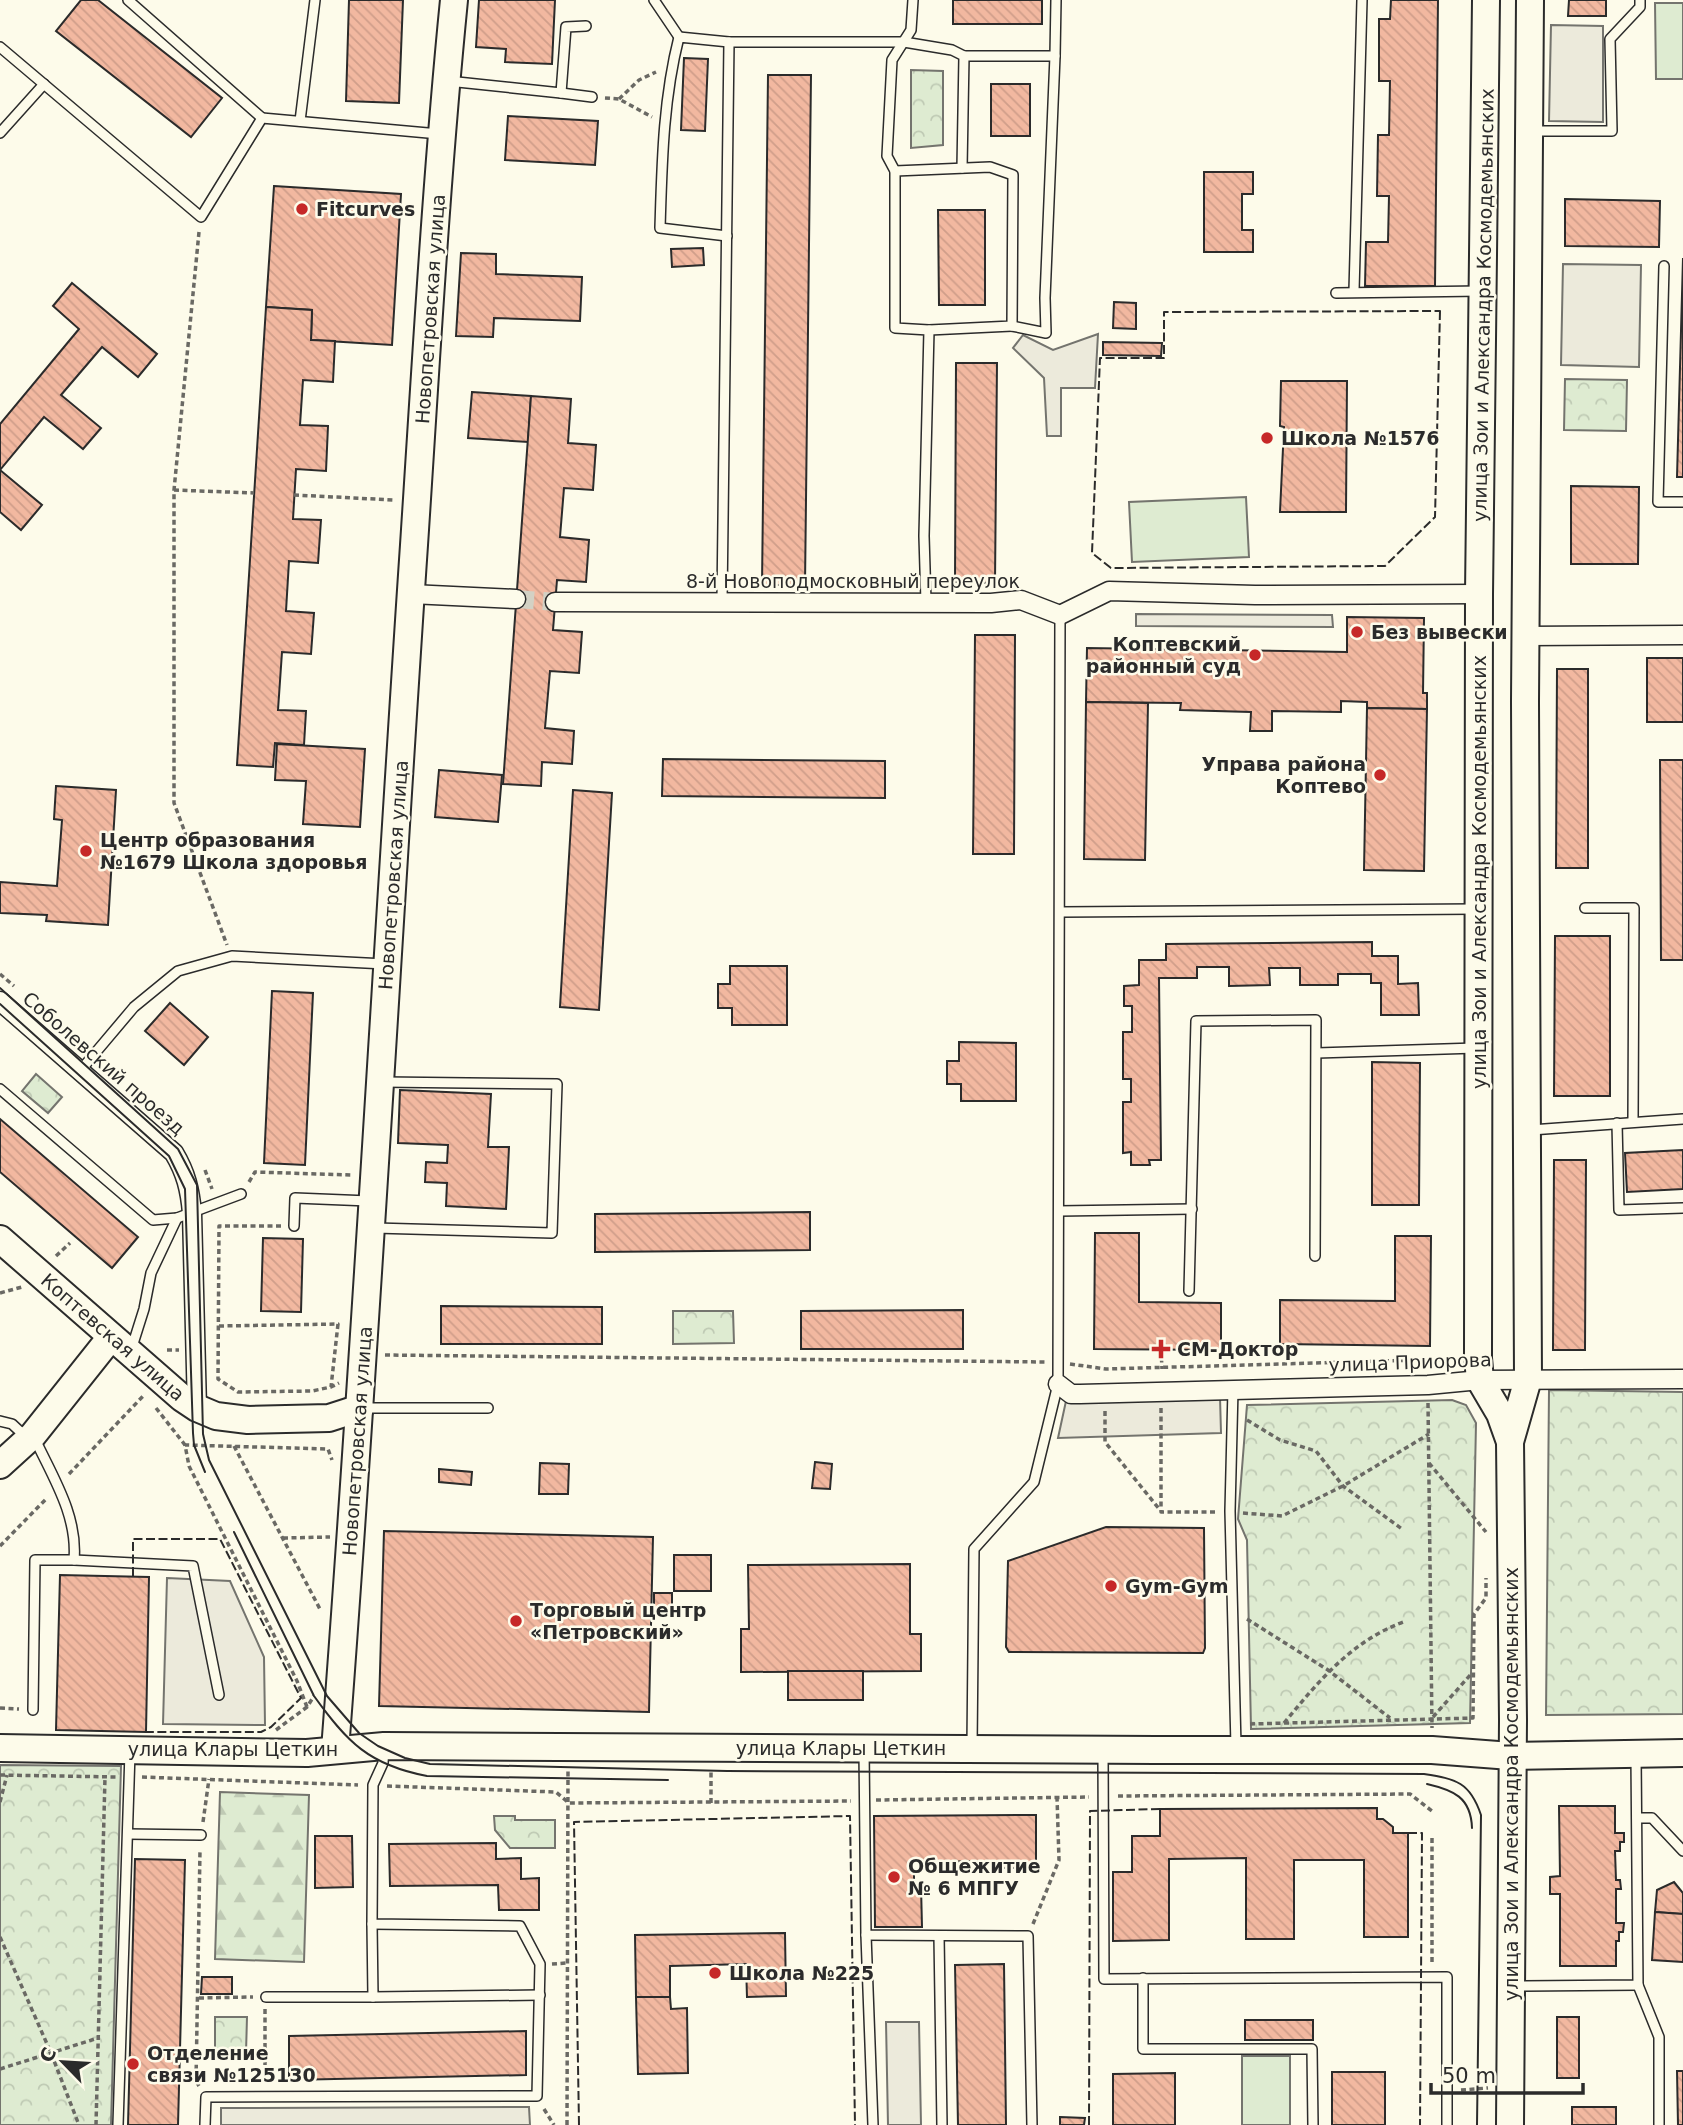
<svg xmlns="http://www.w3.org/2000/svg" width="1683" height="2125" viewBox="0 0 1683 2125" font-family="'DejaVu Sans',sans-serif">
<style>
.grass{fill:#deebd1;stroke:#74746e;stroke-width:2}
.forest{fill:url(#forest-firs);stroke:#74746e;stroke-width:2}
.park{fill:url(#park-crowns);stroke:#74746e;stroke-width:2}
.parking{fill:#eceadb;stroke:#74746e;stroke-width:2}
.building{fill:url(#building-back-hatch);stroke:#2b2b2b;stroke-width:2}
.lines{fill:none;stroke-linecap:round;stroke-linejoin:round}
.street-tunnel{stroke:#d3d1c4;stroke-width:18;stroke-dasharray:18 9;stroke-linecap:butt}
.lane-casing{stroke:#2b2b2b;stroke-width:12}
.street-casing{stroke:#2b2b2b;stroke-width:21}
.secondary-casing{stroke:#2b2b2b;stroke-width:30}
.path{stroke:#6a6964;stroke-width:3.5;stroke-dasharray:5 3.5;stroke-linecap:butt}
.lane{stroke:#fdfbea;stroke-width:9}
.street{stroke:#fdfbea;stroke-width:18}
.secondary{stroke:#fdfbea;stroke-width:26}
.tram{stroke:#2b2b2b;stroke-width:2}
.fence{stroke:#2b2b2b;stroke-width:2;stroke-dasharray:9 3.5;stroke-linecap:butt}
.poi-dot{fill:#c62828;stroke:#fdfbea;stroke-width:2.5}
.labels{text-anchor:middle;dominant-baseline:central;stroke-width:5;stroke-linejoin:round;paint-order:stroke}
.poi-label{font-size:19px;font-weight:bold;fill:#2b2b2b;stroke:#fdfbea;text-anchor:start}
.street-label{font-size:19px;fill:#2b2b2b;stroke:#fdfbea}
</style>
<defs>
<pattern id="forest-firs" width="22" height="20" patternUnits="userSpaceOnUse" patternTransform="scale(1.75)"><rect width="22" height="20" fill="#deebd1"/><path d="M5 1l3.5 6h-7zM16 11l3.5 6h-7z" fill="#bfcab4"/></pattern>
<pattern id="park-crowns" width="20" height="18" patternUnits="userSpaceOnUse" patternTransform="scale(1.75)"><rect width="20" height="18" fill="#deebd1"/><path d="M2 6a3 3 0 1 1 6 0M12 15a3 3 0 1 1 6 0" fill="none" stroke="#bfcab4"/></pattern>
<pattern id="building-back-hatch" width="6" height="6" patternUnits="userSpaceOnUse" patternTransform="scale(1.75)"><rect width="6" height="6" fill="#f2b8a0"/><path d="M-1 5l2 2M0 0l6 6M5-1l2 2" fill="none" stroke="#d09e8a"/></pattern>
</defs>
<rect width="100%" height="100%" fill="#fdfbea"/>
<!-- grass -->
<g class="grass">
<polygon points="1655,3 1683,3 1683,79 1656,79"/>
<polygon points="1246,497 1249,557 1132,562 1129,502"/>
<rect x="1242" y="2056" width="48" height="69"/>
</g>
<!-- forest -->
<polygon class="forest" points="220,1792 309,1795 304,1962 215,1959"/>
<!-- park -->
<g class="park">
<polygon points="911,70 943,71 943,145 911,148"/>
<polygon points="1565,379 1627,380 1626,431 1564,430"/>
<polygon points="36,1074 62,1097 48,1113 22,1091"/>
<polygon points="673,1311 733,1311 734,1343 673,1344"/>
<polygon points="1549,1390 1683,1392 1683,1714 1546,1715"/>
<polygon points="1452,1400 1466,1405 1476,1423 1470,1723 1251,1729 1247,1540 1238,1519 1247,1405"/>
<polygon points="0,1765 121,1766 111,2125 0,2125"/>
<polygon points="494,1816 515,1816 515,1820 555,1820 555,1848 510,1848 495,1830"/>
<polygon points="215,2017 247,2017 246,2053 215,2053"/>
</g>
<!-- parking -->
<g class="parking">
<polygon points="1551,25 1603,26 1603,122 1549,121"/>
<polygon points="1563,264 1641,265 1639,367 1561,365"/>
<polygon points="1098,334 1095,388 1061,388 1061,436 1047,436 1044,378 1013,348 1023,335 1053,350"/>
<polygon points="1136,614 1332,615 1333,627 1136,626"/>
<polygon points="1220,1397 1221,1433 1058,1438 1066,1401"/>
<polygon points="167,1578 230,1581 264,1657 265,1725 163,1724"/>
<polygon points="886,2022 919,2022 921,2125 888,2125"/>
<polygon points="529,2107 530,2125 221,2125 221,2108"/>
</g>
<!-- building -->
<g class="building">
<polygon points="81,0 98,0 222,98 191,137 56,31"/>
<polygon points="349,0 403,0 399,103 346,101"/>
<polygon points="479,0 555,0 552,64 505,62 506,49 476,47"/>
<rect x="953" y="0" width="89" height="24"/>
<polygon points="1391,0 1438,0 1435,286 1365,286 1366,242 1388,242 1389,196 1377,196 1378,135 1389,135 1390,81 1379,81 1379,19 1390,19"/>
<polygon points="1569,0 1606,0 1606,16 1568,16"/>
<polygon points="684,58 708,59 705,131 681,130"/>
<polygon points="768,75 811,75 805,585 762,585"/>
<rect x="991" y="84" width="39" height="52"/>
<polygon points="508,116 598,121 595,165 505,160"/>
<polygon points="1204,172 1253,172 1253,194 1242,194 1242,230 1253,230 1253,252 1204,252"/>
<polygon points="274,186 401,194 392,345 311,340 312,310 266,307"/>
<polygon points="1565,199 1660,201 1659,247 1565,246"/>
<polygon points="938,210 985,210 985,305 939,305"/>
<polygon points="703,248 704,265 672,267 671,249"/>
<polygon points="461,253 496,254 496,274 582,277 580,321 494,318 493,337 456,336"/>
<polygon points="1683,258 1683,477 1677,477"/>
<polygon points="72,283 157,354 138,377 102,347 61,395 101,428 83,449 44,417 0,470 0,424 79,329 53,306"/>
<polygon points="1114,302 1136,303 1136,329 1113,328"/>
<polygon points="266,307 312,310 311,340 335,341 333,382 303,380 300,425 328,426 326,471 296,469 293,519 321,520 318,563 289,561 286,611 314,613 311,654 282,652 278,710 306,711 304,745 275,743 273,767 237,765"/>
<polygon points="1103,342 1162,343 1161,356 1103,355"/>
<polygon points="956,363 997,363 995,583 955,582"/>
<polygon points="1281,381 1347,381 1346,512 1280,512 1284,427 1280,426"/>
<polygon points="472,392 531,396 528,442 468,438"/>
<polygon points="531,396 571,399 568,443 596,445 593,490 564,488 560,537 589,540 586,582 557,580 553,630 582,632 579,673 550,671 545,728 574,731 572,764 542,762 541,786 503,784"/>
<polygon points="0,470 42,505 21,530 0,512"/>
<polygon points="1571,486 1639,487 1638,564 1571,564"/>
<polygon points="1347,617 1424,618 1423,693 1427,693 1427,709 1367,708 1367,702 1341,701 1341,712 1272,711 1272,731 1250,731 1251,712 1180,710 1181,703 1086,702 1087,648 1347,652"/>
<polygon points="975,635 1015,635 1014,854 973,854"/>
<rect x="1647" y="658" width="36" height="64"/>
<polygon points="1557,669 1588,669 1588,868 1556,868"/>
<polygon points="1086,702 1148,703 1145,860 1084,859"/>
<polygon points="1367,708 1427,709 1424,871 1364,870"/>
<polygon points="277,744 365,749 360,827 303,824 306,781 275,780"/>
<polygon points="663,759 885,761 885,798 662,796"/>
<polygon points="1660,760 1683,760 1683,960 1661,960"/>
<polygon points="439,770 502,775 498,822 435,817"/>
<polygon points="56,786 116,790 108,925 46,921 47,915 0,913 0,882 57,886 62,820 54,819"/>
<polygon points="573,790 612,793 599,1010 560,1007"/>
<polygon points="1555,936 1610,936 1610,1096 1554,1096"/>
<polygon points="1372,942 1372,956 1398,956 1398,984 1418,983 1419,1015 1381,1015 1381,983 1371,983 1371,974 1338,974 1338,985 1300,985 1300,968 1269,968 1270,985 1229,986 1229,967 1197,967 1197,978 1159,978 1161,1160 1149,1160 1150,1165 1131,1165 1131,1152 1123,1153 1123,1102 1131,1102 1131,1079 1123,1079 1123,1032 1132,1032 1132,1006 1124,1006 1124,986 1139,985 1139,960 1166,960 1166,944"/>
<polygon points="730,966 787,966 787,1025 732,1025 732,1008 718,1008 718,984 730,984"/>
<polygon points="272,991 313,993 305,1165 264,1163"/>
<polygon points="170,1003 208,1037 184,1065 145,1031"/>
<polygon points="959,1042 1016,1043 1016,1101 961,1101 961,1084 947,1084 947,1061 959,1061"/>
<polygon points="1372,1062 1420,1063 1419,1205 1372,1205"/>
<polygon points="400,1090 491,1094 488,1147 509,1147 506,1209 446,1206 447,1183 425,1182 426,1162 447,1163 448,1145 398,1143"/>
<polygon points="0,1119 138,1237 112,1268 0,1172"/>
<polygon points="1683,1150 1683,1189 1627,1192 1625,1153"/>
<polygon points="1554,1160 1586,1160 1585,1350 1553,1350"/>
<polygon points="810,1212 810,1250 595,1252 595,1214"/>
<polygon points="1095,1233 1139,1233 1139,1302 1221,1303 1221,1350 1094,1349"/>
<polygon points="1395,1236 1431,1236 1430,1346 1280,1344 1280,1300 1395,1301"/>
<polygon points="263,1238 303,1239 301,1312 261,1311"/>
<polygon points="441,1306 602,1307 602,1344 441,1344"/>
<polygon points="963,1310 963,1349 801,1349 801,1311"/>
<polygon points="815,1462 832,1464 830,1489 812,1488"/>
<polygon points="540,1463 569,1464 568,1494 539,1494"/>
<polygon points="439,1469 472,1472 471,1485 439,1482"/>
<polygon points="1106,1527 1204,1528 1205,1648 1203,1653 1009,1652 1006,1647 1008,1561"/>
<polygon points="384,1531 653,1537 649,1712 379,1706"/>
<rect x="674" y="1555" width="37" height="36"/>
<polygon points="910,1564 910,1634 921,1634 921,1671 741,1672 741,1629 749,1629 748,1565"/>
<polygon points="60,1575 149,1577 146,1732 56,1730"/>
<rect x="654" y="1593" width="18" height="22"/>
<rect x="788" y="1671" width="75" height="29"/>
<polygon points="1559,1806 1615,1806 1615,1833 1624,1833 1624,1842 1620,1842 1620,1851 1615,1851 1616,1880 1620,1880 1621,1889 1616,1889 1616,1923 1624,1923 1623,1932 1619,1932 1619,1941 1616,1941 1616,1966 1560,1966 1560,1894 1550,1894 1550,1877 1560,1876"/>
<polygon points="1377,1808 1377,1819 1383,1819 1393,1827 1393,1833 1408,1833 1408,1937 1364,1937 1364,1860 1294,1860 1294,1939 1246,1939 1246,1858 1169,1859 1169,1940 1113,1941 1113,1872 1132,1872 1132,1836 1160,1836 1160,1809"/>
<polygon points="1036,1815 1036,1868 998,1868 997,1861 914,1862 914,1886 921,1886 922,1927 875,1927 874,1816"/>
<polygon points="315,1836 352,1836 353,1887 315,1888"/>
<polygon points="496,1843 496,1859 521,1858 521,1879 539,1878 539,1910 499,1910 498,1885 390,1886 389,1844"/>
<polygon points="135,1859 185,1860 178,2125 128,2125"/>
<polygon points="1674,1882 1683,1893 1683,1914 1655,1912 1657,1890"/>
<polygon points="1655,1912 1683,1914 1683,1962 1652,1960"/>
<polygon points="785,1933 786,1996 747,1997 746,1964 670,1966 670,1997 636,1997 635,1935"/>
<polygon points="1004,1964 1006,2125 958,2125 955,1965"/>
<polygon points="202,1977 232,1977 232,1994 201,1994"/>
<polygon points="636,1997 670,1997 671,2009 687,2008 688,2073 638,2074"/>
<rect x="1557" y="2017" width="22" height="61"/>
<rect x="1245" y="2020" width="68" height="20"/>
<polygon points="526,2031 526,2075 289,2080 289,2036"/>
<polygon points="1677,2071 1683,2071 1683,2125 1678,2125"/>
<rect x="1332" y="2072" width="53" height="53"/>
<polygon points="1175,2073 1175,2125 1113,2125 1113,2074"/>
<rect x="1572" y="2107" width="44" height="18"/>
<polygon points="1060,2117 1085,2118 1084,2125 1060,2125"/>
</g>
<g class="lines">
<!-- street-tunnel -->
<polyline class="street-tunnel" points="516,599 555,602"/>
<!-- lane casing -->
<g class="lane-casing">
<g id="lane">
<polyline points="128,0 262,118"/>
<polyline points="654,0 679,37"/>
<polyline points="913,0 911,30 892,60 887,156 895,171 895,328 929,330 924,536 926,602"/>
<polyline points="0,47 201,217 262,118 439,134"/>
<polyline points="964,56 1055,56 1056,0"/>
<polyline points="448,81 561,93 566,27 586,26"/>
<polyline points="561,93 592,97"/>
<polyline points="300,121 315,0"/>
<polyline points="1530,131 1612,131 1610,39 1640,7 1640,0"/>
<polyline points="0,133 44,84"/>
<polyline points="895,171 990,167 1013,175 1012,326 929,330"/>
<path d="M727,236l-67,-8c2,-65 3,-128 19,-191l50,5"/>
<polyline points="1664,266 1658,502 1683,502"/>
<polyline points="1354,291 1362,0"/>
<polyline points="1336,293 1481,291"/>
<polyline points="1012,326 1046,333 1045,298 1055,56"/>
<polyline points="722,600 729,42 904,42 952,50 964,56 962,168"/>
<polyline points="1585,908 1634,908 1633,1122"/>
<polyline points="1061,912 1476,909"/>
<polyline points="1317,1053 1476,1048"/>
<polyline points="80,1071 134,1007 178,971 232,956 385,964"/>
<polyline points="0,1089 153,1220 177,1218 241,1194"/>
<polyline points="1617,1123 1619,1210 1683,1208"/>
<polyline points="1531,1130 1683,1119"/>
<polyline points="1059,1211 1192,1209"/>
<polyline points="294,1226 295,1198 369,1201"/>
<polyline points="375,1228 552,1233 557,1084 383,1082"/>
<polyline points="1189,1291 1196,1021 1316,1020 1315,1256"/>
<polyline points="132,1347 144,1309 151,1273 177,1218"/>
<polyline points="1233,1389 1230,1511 1236,1746"/>
<polyline points="364,1408 488,1408"/>
<polyline points="0,1421 12,1424 27,1438"/>
<polyline points="74,1560 193,1566 219,1695"/>
<path d="M33,1710l2,-150h39c4,-45 -22,-84 -40,-123"/>
<polyline points="972,1746 974,1549 1034,1482 1058,1384 1060,615"/>
<polyline points="864,1750 866,1935 1028,1936 1032,2125"/>
<polyline points="1103,1754 1104,1979 1447,1977 1447,2125"/>
<polyline points="1637,1818 1652,1818 1683,1851"/>
<polyline points="128,1834 201,1835"/>
<polyline points="372,1924 373,1997 540,1995"/>
<polyline points="866,1935 873,2125"/>
<polyline points="939,1936 942,2125"/>
<polyline points="1143,1978 1143,2049 1312,2049 1313,2125"/>
<polyline points="1638,1985 1659,2037 1659,2125"/>
<polyline points="1513,1986 1638,1985 1636,1756"/>
<polyline points="266,1997 373,1997"/>
<polyline points="118,2125 130,1752"/>
<polyline points="205,2125 206,2097 537,2096 540,1964 520,1926 372,1924 373,1785 383,1763 384,1747"/>
</g>
</g>
<!-- street casing -->
<g class="street-casing">
<g id="street">
<polyline points="411,594 516,599"/>
<polyline points="555,602 991,603 1021,600 1060,615 1109,591 1255,595 1479,594"/>
<polyline points="1526,636 1683,635"/>
<path d="M0,1001l174,152c12,20 16,37 18,60l5,195"/>
<polyline points="1058,1384 1071,1394 1080,1394 1428,1385 1480,1380 1683,1379"/>
</g>
</g>
<!-- secondary casing -->
<g class="secondary-casing">
<g id="secondary">
<polyline points="1486,0 1479,594 1478,1358 1480,1380 1500,1414 1510,1442"/>
<polyline points="0,1239 182,1398 197,1408 216,1416 248,1420 329,1418 360,1408"/>
<polyline points="0,1465 33,1435 111,1337"/>
<polyline points="0,1748 307,1753 384,1746 1156,1750 1432,1750 1511,1756 1683,1753"/>
<path d="M335,1750c31,-401 52,-803 79,-1205 12,-182 22,-364 40,-545"/>
<polyline points="1510,2125 1513,1720 1510,1442 1528,1379 1525,702 1530,0"/>
</g>
</g>
<!-- path -->
<g class="path">
<polyline points="605,98 619,99 652,117"/>
<polyline points="619,99 639,80 656,72"/>
<polyline points="199,232 174,490 174,803 227,945"/>
<polyline points="174,490 254,493"/>
<polyline points="294,495 394,500"/>
<polyline points="0,974 14,986"/>
<polyline points="205,1170 212,1189"/>
<polyline points="249,1182 255,1172 351,1175"/>
<polyline points="281,1226 219,1226 218,1379 238,1392 312,1391 331,1387 339,1383"/>
<polyline points="56,1256 70,1243"/>
<polyline points="0,1293 22,1287"/>
<polyline points="219,1326 338,1324 331,1387"/>
<polyline points="1161,1349 1162,1369"/>
<polyline points="167,1350 179,1350"/>
<polyline points="385,1355 1045,1362"/>
<polyline points="1070,1364 1106,1369 1454,1359"/>
<polyline points="1428,1403 1432,1728"/>
<polyline points="156,1408 185,1445"/>
<polyline points="1161,1408 1161,1512 1218,1512"/>
<polyline points="1105,1411 1105,1442 1160,1510"/>
<polyline points="1247,1420 1280,1440 1316,1451 1343,1486 1402,1529"/>
<polyline points="234,1446 321,1611"/>
<polyline points="1429,1463 1486,1532"/>
<polyline points="69,1474 145,1394"/>
<polyline points="1243,1513 1282,1516 1343,1486 1429,1434"/>
<polyline points="283,1538 330,1537"/>
<polyline points="0,1546 47,1498"/>
<polyline points="1247,1619 1328,1670 1390,1718"/>
<polyline points="307,1707 297,1681 189,1466 185,1445 328,1449 332,1460"/>
<polyline points="0,1708 19,1709"/>
<polyline points="1433,1717 1472,1673"/>
<path d="M1284,1723c35,-42 68,-83 122,-102"/>
<polyline points="1250,1724 1473,1718 1474,1614 1486,1598 1486,1578"/>
<polyline points="276,1730 307,1707 314,1696"/>
<polyline points="0,1775 117,1777"/>
<polyline points="142,1777 358,1785"/>
<polyline points="387,1786 556,1792 569,1803 851,1801"/>
<polyline points="1118,1796 1410,1794 1432,1811"/>
<polyline points="876,1800 1089,1797"/>
<polyline points="0,1802 7,1775"/>
<polyline points="711,1803 711,1770"/>
<polyline points="203,1822 209,1779"/>
<polyline points="1033,1924 1059,1860 1057,1797"/>
<polyline points="0,1937 51,2053 79,2125"/>
<polyline points="1432,1962 1432,1838"/>
<polyline points="552,1964 567,1963"/>
<polyline points="199,1998 253,1997"/>
<polyline points="0,2069 98,2038"/>
<polyline points="265,2082 265,2009"/>
<polyline points="199,2086 196,2081 200,1850"/>
<polyline points="1461,2090 1488,2088"/>
<polyline points="544,2109 554,2125"/>
<polyline points="96,2125 105,1777"/>
<polyline points="567,2125 568,1770"/>
</g>
<!-- lane -->
<use href="#lane" class="lane"/>
<!-- street -->
<use href="#street" class="street"/>
<!-- secondary -->
<use href="#secondary" class="secondary"/>
<!-- tram -->
<g class="tram">
<path d="M0,988l178,161 19,36 6,249 6,26 118,236 32,37 19,13 27,12 25,6 297,7 697,3c32,5 46,8 57,41l-4,310"/>
<polyline points="0,1004 169,1156 185,1189 193,1433 194,1445 205,1472"/>
<path d="M234,1532l80,164c33,46 55,69 113,80l241,4"/>
<path d="M1427,1784c26,6 44,13 45,44"/>
</g>
<!-- fence -->
<g class="fence">
<polygon points="1440,311 1435,517 1385,566 1111,568 1092,553 1100,358 1164,358 1164,312"/>
<polyline points="133,1576 133,1539 220,1539 301,1698 271,1727 261,1732 146,1732"/>
<polyline points="1408,1833 1422,1833 1420,2125"/>
<polyline points="579,2125 574,1822 850,1816 855,2125"/>
<polyline points="1089,2125 1090,1811 1160,1809"/>
</g>
</g>
<!-- markers -->
<g class="poi-dot">
<circle cx="302" cy="209" r="7"/>
<circle cx="1267" cy="438" r="7"/>
<circle cx="1357" cy="632" r="7"/>
<circle cx="1255" cy="655" r="7"/>
<circle cx="1380" cy="775" r="7"/>
<circle cx="86" cy="851" r="7"/>
<path d="M1157.5 1338.5h7v7h7v7h-7v7h-7v-7h-7v-7h7z"/>
<circle cx="1111" cy="1586" r="7"/>
<circle cx="516" cy="1621" r="7"/>
<circle cx="894" cy="1877" r="7"/>
<circle cx="715" cy="1973" r="7"/>
<circle cx="133" cy="2064" r="7"/>
</g>
<g class="labels">
<!-- poi labels -->
<g class="poi-label">
<text x="316" y="209">Fitcurves</text>
<text x="1281" y="438">Школа №1576</text>
<text x="1371" y="632">Без вывески</text>
<text x="1241" y="644" text-anchor="end">Коптевский<tspan x="1241" dy="22">районный суд</tspan></text>
<text x="1366" y="764" text-anchor="end">Управа района<tspan x="1366" dy="22">Коптево</tspan></text>
<text x="100" y="840">Центр образования<tspan x="100" dy="22">№1679 Школа здоровья</tspan></text>
<text x="1177" y="1349">СМ-Доктор</text>
<text x="1125" y="1586">Gym-Gym</text>
<text x="530" y="1610">Торговый центр<tspan x="530" dy="22">«Петровский»</tspan></text>
<text x="908" y="1866">Общежитие<tspan x="908" dy="22">№ 6 МПГУ</tspan></text>
<text x="729" y="1973">Школа №225</text>
<text x="147" y="2053">Отделение<tspan x="147" dy="22">связи №125130</tspan></text>
</g>
<!-- street labels -->
<g class="street-label">
<text transform="translate(1483 305) rotate(-89)">улица Зои и Александра Космодемьянских</text>
<text transform="translate(430 309) rotate(-86)">Новопетровская улица</text>
<text x="853" y="581">8-й Новоподмосковный переулок</text>
<text transform="translate(1479 872) rotate(-90)">улица Зои и Александра Космодемьянских</text>
<text transform="translate(393 875) rotate(-86)">Новопетровская улица</text>
<text transform="translate(104 1063) rotate(41)">Соболевский проезд</text>
<text transform="translate(113 1337) rotate(41)">Коптевская улица</text>
<text transform="translate(1410 1362) rotate(-2)">улица Приорова</text>
<text transform="translate(357 1441) rotate(-86)">Новопетровская улица</text>
<text x="841" y="1748">улица Клары Цеткин</text>
<text x="233" y="1749">улица Клары Цеткин</text>
<text transform="translate(1511 1784) rotate(-90)">улица Зои и Александра Космодемьянских</text>
</g>
</g>
<!-- north arrow -->
<g transform="translate(63 2062) rotate(295)" stroke="#fdfbea" stroke-width="5" paint-order="stroke">
<path d="M0-5L12 26L0 18L-12 26Z" fill="#2b2b2b"/>
<text y="-10" font-size="19" font-weight="bold" text-anchor="middle" fill="#2b2b2b">С</text>
</g>
<!-- scale -->
<path d="M1431 2083v10h152v-10" fill="none" stroke="#2b2b2b" stroke-width="3.5"/>
<text x="1442" y="2083" font-size="21" fill="#2b2b2b" stroke="#fdfbea" stroke-width="5" paint-order="stroke">50 m</text>
</svg>
